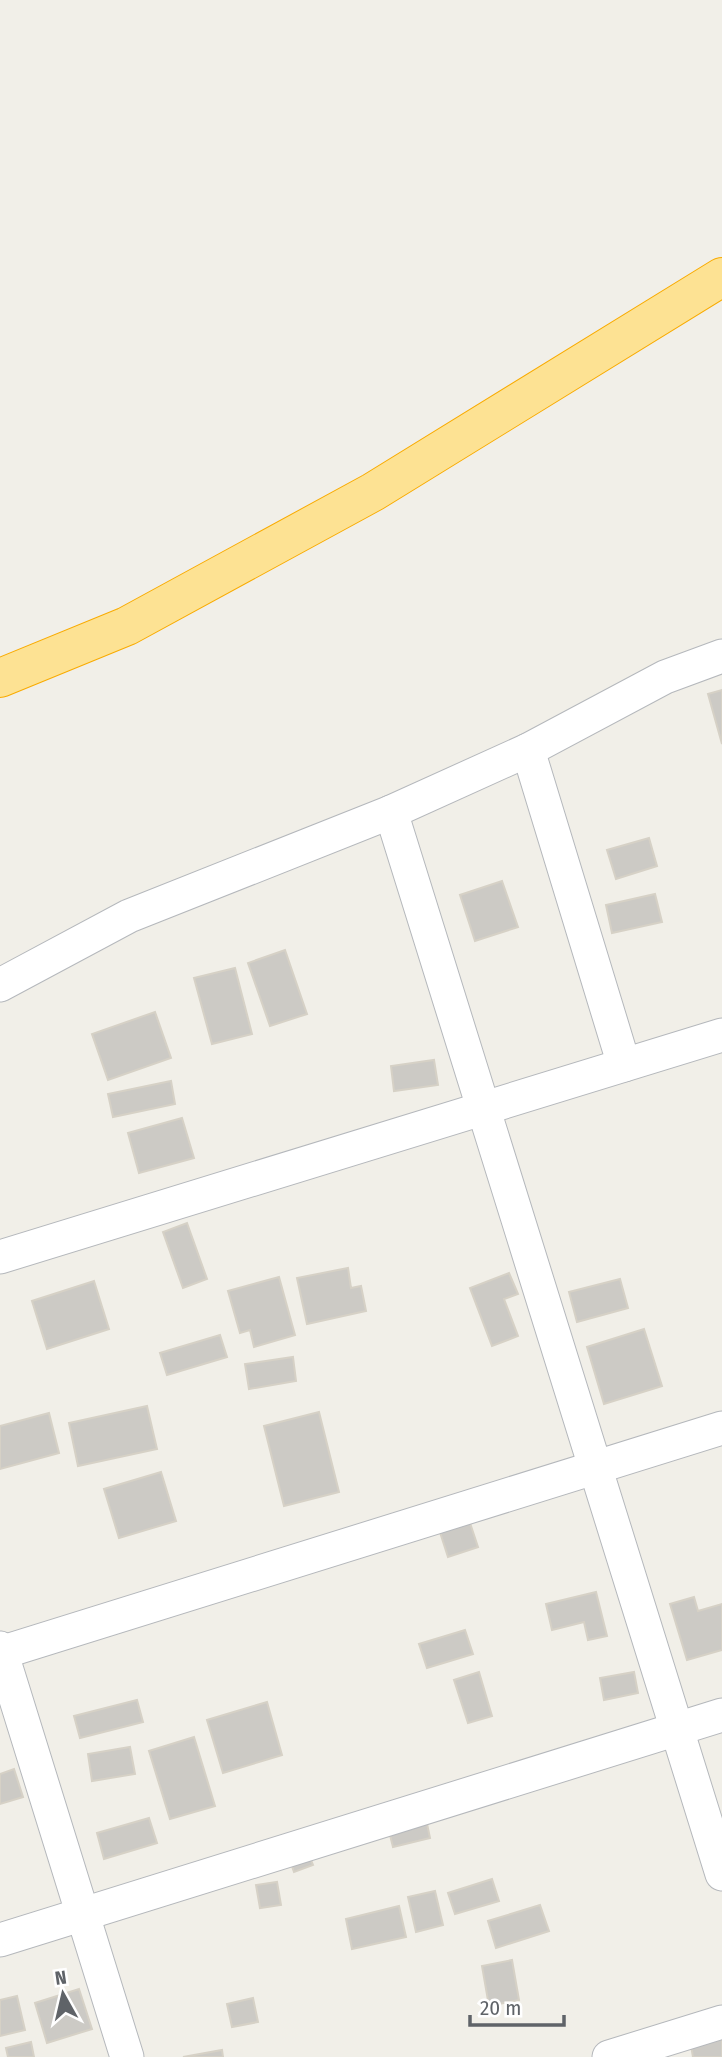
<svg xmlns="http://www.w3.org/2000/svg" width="722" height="2057" viewBox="0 0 722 2057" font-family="'Fira Sans Condensed',sans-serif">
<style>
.building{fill:#cccac5;stroke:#d6d1c6;stroke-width:2}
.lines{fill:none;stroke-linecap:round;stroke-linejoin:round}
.minor-casing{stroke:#b5b8bc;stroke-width:35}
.highway-casing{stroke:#f9ab00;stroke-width:40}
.minor{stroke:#fff;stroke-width:33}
.highway{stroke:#fde293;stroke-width:38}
</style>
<rect width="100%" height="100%" fill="#f1efe8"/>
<!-- building -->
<g class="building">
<polygon points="722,690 722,744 708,694"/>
<polygon points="649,838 657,866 616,879 607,850"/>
<polygon points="502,881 518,927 475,941 460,895"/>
<polygon points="655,894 662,922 612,933 606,905"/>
<polygon points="285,950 307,1014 270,1026 248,963"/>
<polygon points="235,968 252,1034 212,1044 194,978"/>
<polygon points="155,1012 171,1058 108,1080 92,1034"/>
<polygon points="434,1060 438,1085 394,1091 391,1066"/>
<polygon points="171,1081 175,1104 113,1117 108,1094"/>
<polygon points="182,1118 194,1158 139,1173 128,1133"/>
<polygon points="187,1223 207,1279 183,1288 163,1232"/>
<polygon points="348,1268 351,1288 361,1286 366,1311 307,1324 297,1278"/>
<polygon points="509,1273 518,1294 504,1299 518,1336 492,1346 470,1288"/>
<polygon points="279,1277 295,1335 254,1347 250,1330 240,1333 228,1291"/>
<polygon points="620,1279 628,1308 577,1322 569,1292"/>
<polygon points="94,1281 109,1329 47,1349 32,1301"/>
<polygon points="644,1329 662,1386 604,1404 587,1347"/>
<polygon points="220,1335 227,1357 167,1375 160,1353"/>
<polygon points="293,1357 296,1381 249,1389 245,1364"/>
<polygon points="147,1406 157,1449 78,1466 69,1423"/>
<polygon points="319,1412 339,1492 284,1506 264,1426"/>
<polygon points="49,1413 59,1453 0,1469 0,1426"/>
<polygon points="161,1472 176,1521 119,1538 104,1489"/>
<polygon points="467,1514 478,1547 448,1557 437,1523"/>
<polygon points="596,1592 607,1636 588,1640 584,1622 552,1630 546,1604"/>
<polygon points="694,1597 698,1611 722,1604 722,1650 687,1660 670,1604"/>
<polygon points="465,1630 473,1654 427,1668 419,1644"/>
<polygon points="479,1672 492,1716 468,1723 454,1680"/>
<polygon points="634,1672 638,1693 604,1700 600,1678"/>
<polygon points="137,1700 143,1722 80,1738 74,1716"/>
<polygon points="267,1702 282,1755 223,1773 207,1720"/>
<polygon points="194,1737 215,1806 170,1819 149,1751"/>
<polygon points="130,1747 135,1774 92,1781 88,1754"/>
<polygon points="14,1769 23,1797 0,1804 0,1774"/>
<polygon points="425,1814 430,1838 393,1847 387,1823"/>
<polygon points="149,1818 157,1843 104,1859 97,1833"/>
<polygon points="305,1845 313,1865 294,1872 287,1852"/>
<polygon points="492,1879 499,1901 455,1914 448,1893"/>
<polygon points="277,1882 281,1905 260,1908 256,1885"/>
<polygon points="435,1891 443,1925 416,1932 408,1897"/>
<polygon points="540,1905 549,1931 496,1948 488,1921"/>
<polygon points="399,1906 406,1937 352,1949 346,1919"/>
<polygon points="512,1960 519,2000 489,2006 482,1966"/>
<polygon points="79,1989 92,2029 47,2043 35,2003"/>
<polygon points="17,1996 25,2030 0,2036 0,2000"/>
<polygon points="253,1998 258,2022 232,2027 227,2004"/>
<polygon points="722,2039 722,2057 693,2057 691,2046"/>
<polygon points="31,2042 34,2057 8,2057 6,2048"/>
<polygon points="222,2050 223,2057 183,2057"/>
</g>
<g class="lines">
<!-- minor casing -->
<g class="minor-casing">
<g id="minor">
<polyline points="528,750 624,1065"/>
<polyline points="391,812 722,1874"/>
<polyline points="0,985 129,916 391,812 528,750 665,677 722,656"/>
<polyline points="0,1257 722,1035"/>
<polyline points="0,1648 127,2057"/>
<polyline points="0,1653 722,1428"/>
<polyline points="0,1940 722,1715"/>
<polyline points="609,2057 722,2022"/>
</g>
</g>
<!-- highway casing -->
<g class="highway-casing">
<polyline id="highway" points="0,678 127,626 373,492 722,277"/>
</g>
<!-- minor -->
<use href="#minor" class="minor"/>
<!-- highway -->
<use href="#highway" class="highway"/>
</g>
<!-- north arrow -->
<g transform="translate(63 1994) rotate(352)" stroke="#ffffff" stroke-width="5" paint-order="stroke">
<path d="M0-5L12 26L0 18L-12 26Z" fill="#5f6368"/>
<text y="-10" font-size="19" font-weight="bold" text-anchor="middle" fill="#5f6368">N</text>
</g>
<!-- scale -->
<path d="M470 2015v10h94v-10" fill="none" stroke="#5f6368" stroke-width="3.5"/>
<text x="480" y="2015" font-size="21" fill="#5f6368" stroke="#ffffff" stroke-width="5" paint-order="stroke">20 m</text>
</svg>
